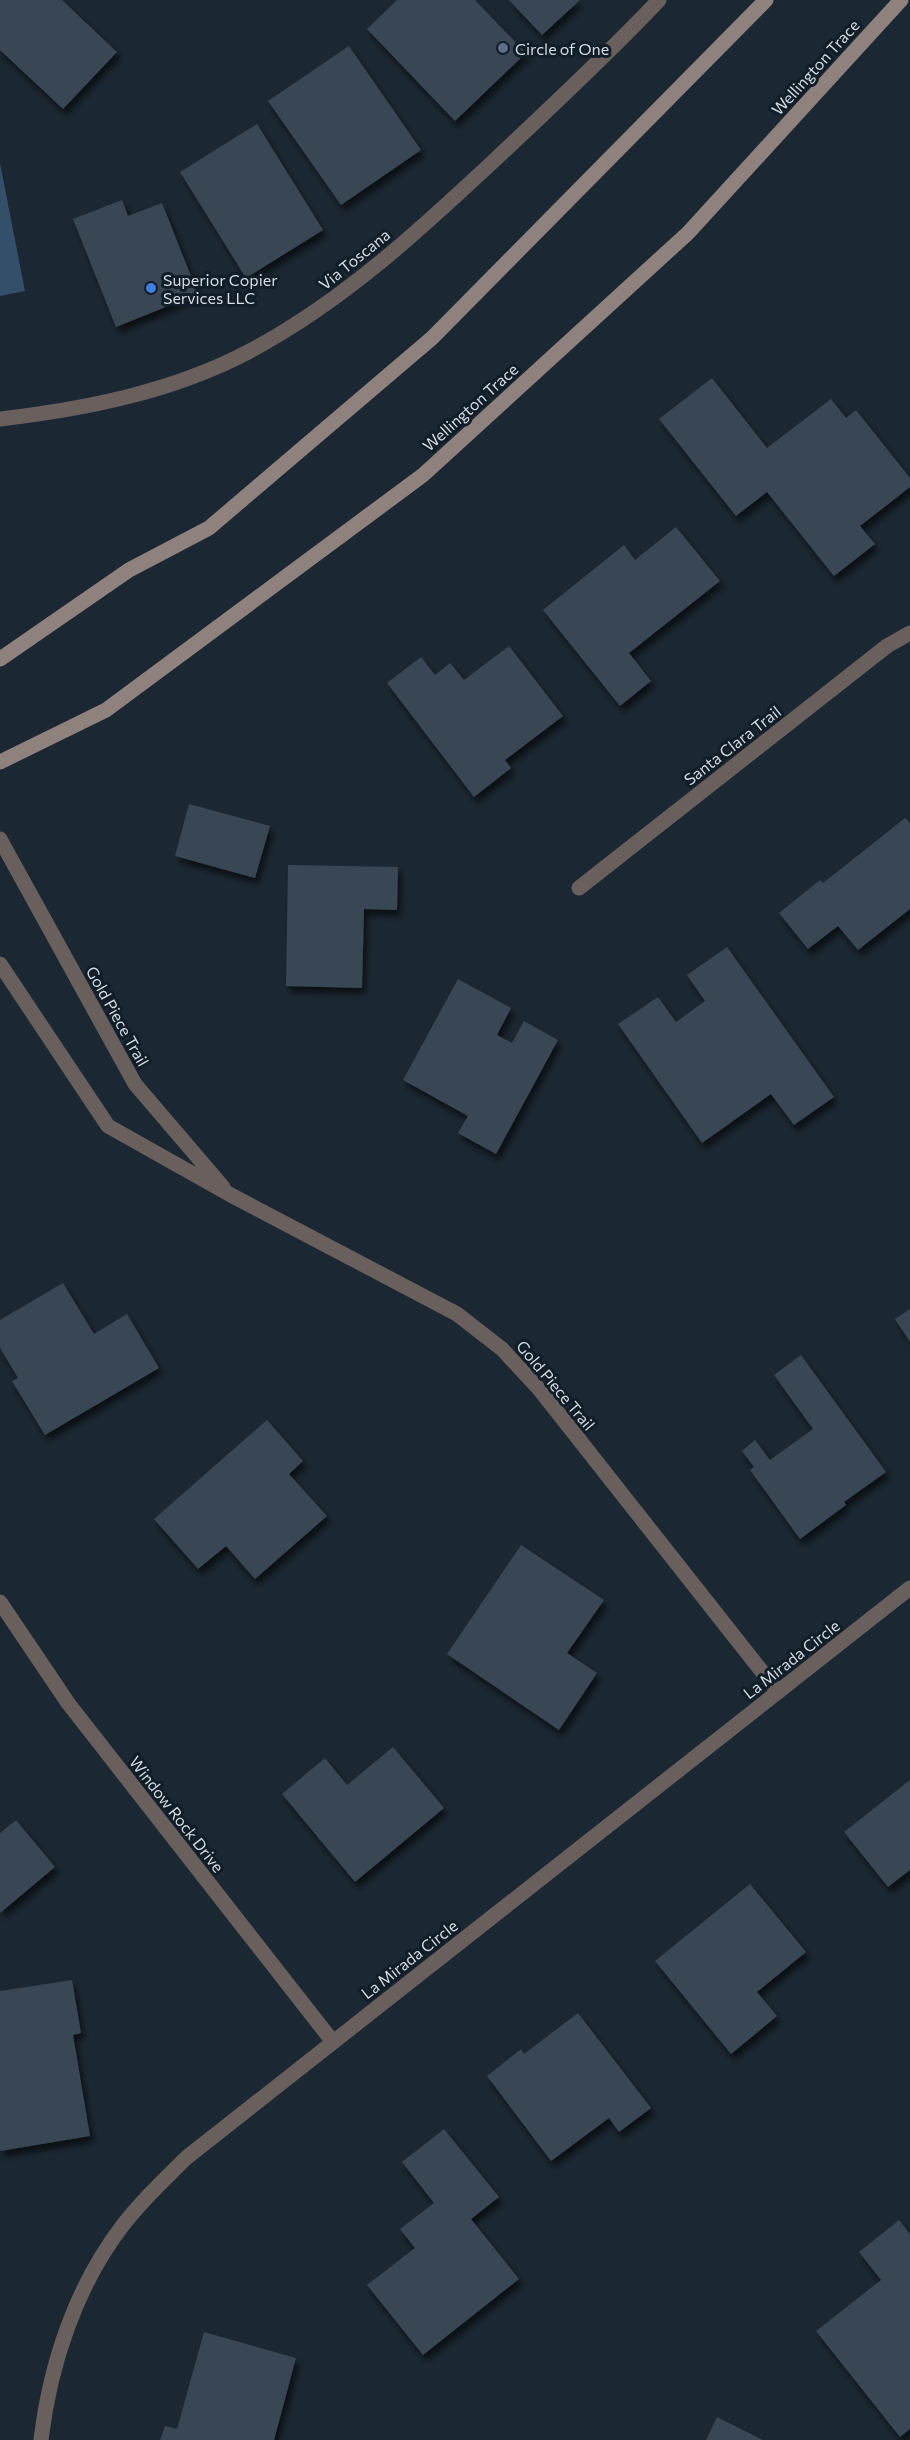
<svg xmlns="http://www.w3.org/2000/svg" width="910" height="2440" viewBox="0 0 910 2440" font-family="Commissioner,sans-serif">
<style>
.grass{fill:#334f69}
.building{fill:#394653;filter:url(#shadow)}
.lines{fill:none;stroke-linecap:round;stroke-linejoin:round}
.street{stroke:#69605d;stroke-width:15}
.secondary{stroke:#8f817d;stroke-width:15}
.service-dot{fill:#5c6f8a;stroke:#111d28;stroke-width:2}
.shop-dot{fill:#3f7fe0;stroke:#111d28;stroke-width:2}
.labels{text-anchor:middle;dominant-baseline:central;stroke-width:6;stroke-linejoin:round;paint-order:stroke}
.poi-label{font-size:16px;fill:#d3dbe3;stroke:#111d28;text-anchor:start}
.street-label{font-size:16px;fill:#d3dbe3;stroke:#111d28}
</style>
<defs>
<filter id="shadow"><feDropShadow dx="3.5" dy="6" stdDeviation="3" flood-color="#0009"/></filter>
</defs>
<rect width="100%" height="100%" fill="#1b2732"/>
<!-- grass -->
<polygon class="grass" points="0,163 25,291 0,296"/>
<!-- building -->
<g class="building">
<polygon points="0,0 62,0 117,52 63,109 0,50"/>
<polygon points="397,0 475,0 526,53 455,121 367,29"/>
<polygon points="509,0 580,0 542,35"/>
<polygon points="349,46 421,150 341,205 268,101"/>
<polygon points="257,124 323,230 246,278 180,172"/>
<polygon points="122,200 128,216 162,203 198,294 116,327 73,219"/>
<polygon points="712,378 767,448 831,399 846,418 856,410 910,478 910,487 860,526 875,544 834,576 767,492 736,516 659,419"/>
<polygon points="676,527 720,581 629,653 651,681 620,706 543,610 624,545 635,560"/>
<polygon points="509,646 563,716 505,760 511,768 474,797 387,683 421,657 435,675 450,663 464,680"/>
<polygon points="189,804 270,826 255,878 175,856"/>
<polygon points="905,818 910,823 910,909 858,950 838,926 808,949 779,913 820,880 823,883"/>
<polygon points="288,865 398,867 397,910 364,909 362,988 286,986"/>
<polygon points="727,947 834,1097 794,1125 771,1094 702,1143 618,1024 658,997 676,1022 705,1001 687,975"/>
<polygon points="458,979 511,1008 497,1035 512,1043 524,1021 558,1040 496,1154 458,1133 468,1116 403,1080"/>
<polygon points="63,1283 94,1334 127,1314 159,1368 45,1435 12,1381 18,1378 0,1348 0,1320"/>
<polygon points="910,1309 910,1342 895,1319"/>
<polygon points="801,1355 886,1472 844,1502 846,1505 800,1539 750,1470 754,1467 742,1451 755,1440 770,1460 813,1429 774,1375"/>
<polygon points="267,1420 303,1461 289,1474 327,1516 255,1579 226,1546 198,1569 154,1519"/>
<polygon points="521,1545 604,1600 567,1653 597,1673 559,1730 447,1654"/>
<polygon points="393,1747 444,1808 355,1882 282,1794 325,1758 347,1785"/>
<polygon points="910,1780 910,1870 888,1887 844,1832"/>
<polygon points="16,1820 55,1867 0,1913 0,1833"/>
<polygon points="750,1884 806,1952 757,1992 777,2016 731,2054 655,1961"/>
<polygon points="72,1980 81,2033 73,2035 90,2136 0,2151 0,1991"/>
<polygon points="578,2013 651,2108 619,2132 609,2118 551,2161 487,2076 521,2049 524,2054"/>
<polygon points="444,2129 499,2197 471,2219 519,2279 423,2355 367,2285 415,2248 400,2229 434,2203 402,2162"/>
<polygon points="899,2220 910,2234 910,2429 900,2437 816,2331 881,2280 859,2252"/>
<polygon points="204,2332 296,2358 274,2440 160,2440 165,2426 177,2429"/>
<polygon points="717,2417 763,2440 706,2440"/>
</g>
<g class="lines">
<!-- street -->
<g class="street">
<path d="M0,419c85,-10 172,-27 248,-67 95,-50 174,-124 252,-197 54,-51 108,-101 159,-155"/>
<polyline points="0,839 135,1084 223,1187"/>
<polyline points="579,888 887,646 910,633"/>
<polyline points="0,964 108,1126 229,1194 457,1314 502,1349 540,1390 778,1692"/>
<polyline points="0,1602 68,1703 333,2042"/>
<path d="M41,2440c9,-76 35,-154 82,-215 19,-25 41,-45 63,-67l724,-570"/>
</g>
<!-- secondary -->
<g class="secondary">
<polyline points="0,659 129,570 209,528 432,338 766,0"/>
<polyline points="0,762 106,710 423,475 688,233 901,0"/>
</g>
</g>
<!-- markers -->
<circle class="service-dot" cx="503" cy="48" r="6"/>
<circle class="shop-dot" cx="151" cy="288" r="6"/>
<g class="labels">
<!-- poi labels -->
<g class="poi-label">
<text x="515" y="48">Circle of One</text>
<text x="163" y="279">Superior Copier<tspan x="163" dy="18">Services LLC</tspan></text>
</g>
<!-- street labels -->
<g class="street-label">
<text transform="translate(815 67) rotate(-48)">Wellington Trace</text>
<text transform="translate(354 259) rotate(-39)">Via Toscana</text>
<text transform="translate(470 407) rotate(-42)">Wellington Trace</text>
<text transform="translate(732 745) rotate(-38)">Santa Clara Trail</text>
<text transform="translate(118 1016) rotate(61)">Gold Piece Trail</text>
<text transform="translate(556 1385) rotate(50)">Gold Piece Trail</text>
<text transform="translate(791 1659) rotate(-38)">La Mirada Circle</text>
<text transform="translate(177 1814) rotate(52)">Window Rock Drive</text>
<text transform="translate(409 1959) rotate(-38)">La Mirada Circle</text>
</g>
</g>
</svg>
